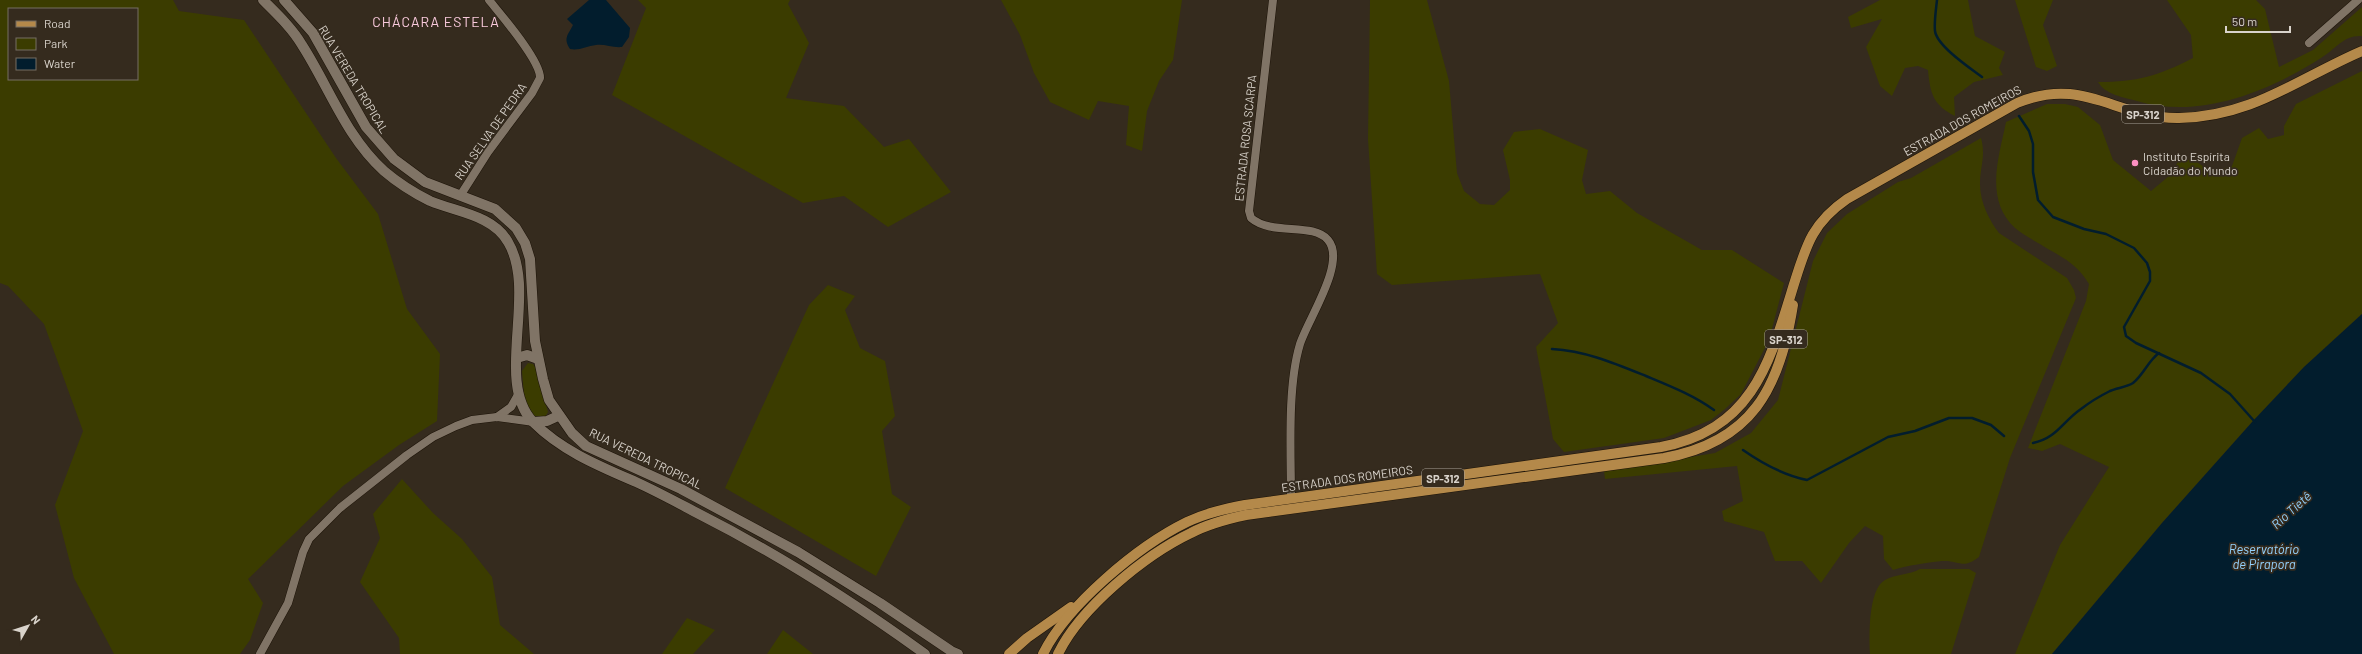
<svg xmlns="http://www.w3.org/2000/svg" width="2362" height="654" viewBox="0 0 2362 654" font-family="Barlow,sans-serif">
<style>
.green{fill:#3b3c00;fill-rule:evenodd}
.water{fill:#021d2d}
.lines{fill:none;stroke-linecap:round;stroke-linejoin:round}
.stream{stroke:#021d2d;stroke-width:2.5}
.street-casing{stroke:#1c1308;stroke-width:9}
.secondary-casing{stroke:#1c1308;stroke-width:11}
.primary-casing{stroke:#1c1308;stroke-width:11}
.street{stroke:#807466;stroke-width:8}
.secondary{stroke:#807466;stroke-width:10}
.primary{stroke:#b4894a;stroke-width:10}
.poi-dot{fill:#fc8fc1;stroke:#352b1e;stroke-width:1.5}
.labels{text-anchor:middle;dominant-baseline:central;stroke-width:3.5;stroke-linejoin:round;paint-order:stroke}
.shield{fill:#352b1e;stroke:#a8a197;stroke-width:1}
.shield-label{font-size:11px;font-weight:bold;fill:#d9d3cb}
.street-label{font-size:12px;fill:#d9d3cb;stroke:#352b1e}
.poi-label{font-size:12px;fill:#d9d3cb;stroke:#352b1e;text-anchor:start}
.water-label{font-size:13px;font-style:italic;fill:#93d1fc;stroke:#352b1e}
.quarter-label{font-size:14px;letter-spacing:1px;fill:#facadd;stroke:#352b1e}
</style>
<rect width="100%" height="100%" fill="#352b1e"/>
<!-- green -->
<g class="green">
<path d="M0,0h173l6,11 65,9 92,138 42,56 29,95 33,45 -3,67 -38,24 -56,41 -95,93 15,24 -13,37 -10,14h-126l-40,-76 -19,-73 28,-74 -39,-107 -36,-38 -8,-3zM9,9h128v70h-128z"/>
<polygon points="638,0 790,0 788,4 809,43 786,98 844,106 884,147 909,139 951,192 888,227 844,196 803,203 612,95 646,8"/>
<polygon points="1001,0 1182,0 1173,60 1159,81 1147,111 1142,151 1126,145 1129,106 1098,101 1089,120 1050,102 1034,73 1020,35"/>
<polygon points="1370,0 1427,0 1449,81 1457,173 1464,191 1480,204 1494,205 1510,190 1510,180 1503,150 1514,132 1540,129 1588,150 1582,180 1586,194 1610,191 1637,213 1702,250 1732,250 1784,283 1769,340 1741,394 1725,409 1711,420 1664,438 1564,452 1553,439 1536,347 1558,323 1540,274 1392,285 1377,274 1368,139"/>
<path d="M1880,0h88l7,36 30,16 -6,16 4,7 -29,7 -20,15 1,19c-22,-11 -25,-23 -27,-46l-10,-4 -13,2 -13,28 -12,-10 -14,-39 16,-28 -31,9 -3,-11z"/>
<polygon points="2015,0 2053,0 2043,25 2057,66 2047,71 2036,67"/>
<path d="M2167,0h89l9,9 14,58 34,-17 49,-43v29c-19,-1 -26,13 -41,22 -52,33 -121,62 -184,43 -14,-4 -31,-6 -39,-19 39,0 60,-6 95,-24l-2,-23z"/>
<path d="M2362,71v243l-58,53 -51,54 -91,102 -110,131h-37l45,-109 49,-78 -49,-23 -18,7 -14,-3 58,-147 3,-17c-11,-18 -23,-25 -41,-35 -10,-7 -24,-13 -33,-21 -31,-29 -16,-71 -9,-106l41,-18h18l13,3 22,18 13,35 38,31 18,-15 9,-14 14,-3 20,13 20,-6 10,-28 17,-10 9,11 16,-4v-9l12,-22z"/>
<path d="M1981,138c5,18 -1,29 -1,46 0,18 9,36 19,49l68,45 7,12 2,8 -66,160 -31,99c-17,13 -19,3 -37,4 -17,2 -33,4 -49,9l-9,-11 -1,-23 -18,-10 -16,17 -28,40 -19,-22h-27l-11,-29 -40,-11 -2,-10 21,-10 -6,-35 -132,13 -1,-8 111,-18 36,-20 27,-33 35,-139 14,-28 20,-19 51,-32 13,-4z"/>
<polygon points="828,285 855,296 845,310 860,348 885,361 895,416 882,431 892,494 911,507 876,576 725,488 809,305"/>
<polygon points="528,363 533,364 535,367 548,412 545,417 534,416 527,404 524,394 522,371"/>
<polygon points="402,479 433,513 462,539 492,577 500,625 534,654 400,654 399,638 360,582 380,538 373,514"/>
<path d="M1920,569h49l7,4 -25,81h-81c-1,-17 -2,-65 15,-74 11,-6 24,-5 35,-11z"/>
<polygon points="687,618 715,630 693,654 662,654"/>
<polygon points="783,630 813,654 767,654"/>
</g>
<!-- water -->
<g class="water">
<path d="M589,0h17l24,28 -1,9 -7,10c-9,1 -17,-3 -26,-2 -9,1 -17,6 -26,4 -7,-11 -2,-14 3,-24l-6,-6z"/>
<polygon points="2362,314 2362,654 2052,654 2162,523 2253,421 2304,367"/>
</g>
<g class="lines">
<!-- stream -->
<g class="stream">
<path d="M1937,0c-1,10 -3,22 -2,31 2,15 35,37 47,46"/>
<polyline points="2019,116 2029,131 2033,144 2033,172 2038,200 2053,217 2084,229 2106,234 2134,248 2147,263 2150,272 2150,281 2124,327 2126,336 2136,343 2201,373 2230,394 2255,422"/>
<path d="M1552,349c34,2 62,14 94,27 24,10 47,19 68,34"/>
<path d="M2033,443c24,-5 29,-21 48,-34 9,-7 19,-13 29,-18 7,-3 17,-4 23,-8 11,-9 15,-22 26,-30"/>
<path d="M1743,450c20,14 40,25 64,30l81,-43 27,-6 34,-13h23l19,7 13,11"/>
</g>
<!-- street casing -->
<g class="street-casing">
<g id="street">
<path d="M1273,0l-24,211 2,7c21,18 62,4 77,22 19,22 -20,79 -28,104 -13,43 -9,109 -9,154"/>
<polyline points="2309,43 2358,0"/>
<path d="M460,196l28,-44 44,-59 8,-15c1,-17 -39,-63 -51,-78"/>
<polyline points="497,417 511,407 519,393"/>
<polyline points="260,654 288,603 303,552 309,539 340,508 407,455 433,437 456,426 472,420 497,417 534,422"/>
</g>
</g>
<!-- secondary casing -->
<g class="secondary-casing">
<g id="secondary">
<path d="M263,0c14,14 29,28 39,45 27,42 44,92 82,126 14,12 30,22 46,30 26,11 63,14 78,41 30,50 -14,139 25,180 29,29 66,44 103,60 22,10 42,21 63,32 79,40 154,88 226,140"/>
<polyline points="284,0 313,33 366,127 394,159 425,182 495,209 516,228 525,243 530,259 535,341 543,379 549,400 572,433 586,446 681,489 798,552 880,603 951,651 958,654"/>
<polyline points="517,358 527,355 538,359"/>
<polyline points="534,422 547,421 558,416"/>
</g>
</g>
<!-- primary casing -->
<g class="primary-casing">
<g id="primary">
<polyline points="1009,654 1027,638 1071,607"/>
<path d="M1043,654c24,-49 95,-108 144,-132 19,-9 38,-13 58,-17l416,-58c92,-17 109,-85 133,-163 12,-38 18,-61 53,-85l170,-96c67,-28 99,16 162,15 73,-1 120,-40 183,-67"/>
<path d="M1058,654c22,-46 87,-99 133,-121 17,-9 36,-14 55,-18l418,-57c88,-16 116,-70 129,-153"/>
</g>
</g>
<!-- street -->
<use href="#street" class="street"/>
<!-- secondary -->
<use href="#secondary" class="secondary"/>
<!-- primary -->
<use href="#primary" class="primary"/>
</g>
<!-- markers -->
<circle class="poi-dot" cx="2135" cy="163" r="4"/>
<g class="labels">
<!-- shield labels -->
<g class="shield">
<rect x="2122" y="105" width="42" height="18" rx="3"/>
<rect x="1765" y="330" width="42" height="18" rx="3"/>
<rect x="1422" y="469" width="42" height="18" rx="3"/>
</g>
<g class="shield-label">
<text x="2143" y="114">SP-312</text>
<text x="1786" y="339">SP-312</text>
<text x="1443" y="478">SP-312</text>
</g>
<!-- street labels -->
<g class="street-label">
<text transform="translate(354 79) rotate(59)">RUA VEREDA TROPICAL</text>
<text transform="translate(1962 120) rotate(-29)">ESTRADA DOS ROMEIROS</text>
<text transform="translate(490 131) rotate(-55)">RUA SELVA DE PEDRA</text>
<text transform="translate(1245 138) rotate(-84)">ESTRADA ROSA SCARPA</text>
<text transform="translate(646 458) rotate(26)">RUA VEREDA TROPICAL</text>
<text transform="translate(1347 478) rotate(-8)">ESTRADA DOS ROMEIROS</text>
</g>
<!-- poi labels -->
<g class="poi-label">
<text x="2143" y="156">Instituto Espírita<tspan x="2143" dy="14">Cidadão do Mundo</tspan></text>
</g>
<!-- water labels -->
<g class="water-label">
<text transform="translate(2291 510) rotate(-42)">Rio Tietê</text>
<text x="2264" y="549">Reservatório<tspan x="2264" dy="15">de Pirapora</tspan></text>
</g>
<!-- quarter labels -->
<g class="quarter-label">
<text x="436" y="21">CHÁCARA ESTELA</text>
</g>
</g>
<!-- legend -->
<rect x="8" y="8" width="130" height="72" fill="#352b1e" stroke="#776e63"/>
<rect x="16" y="21" width="20" height="6" fill="#b4894a" stroke="#776e63"/>
<text x="44" y="28" font-size="12" fill="#d9d3cb">Road</text>
<rect x="16" y="38" width="20" height="12" fill="#3b3c00" stroke="#776e63"/>
<text x="44" y="48" font-size="12" fill="#d9d3cb">Park</text>
<rect x="16" y="58" width="20" height="12" fill="#021d2d" stroke="#776e63"/>
<text x="44" y="68" font-size="12" fill="#d9d3cb">Water</text>
<!-- north arrow -->
<g transform="translate(28 626) rotate(51)" stroke="#352b1e" stroke-width="3" paint-order="stroke">
<path d="M0-3L7 15L0 10L-7 15Z" fill="#d9d3cb"/>
<text y="-6" font-size="11" font-weight="bold" text-anchor="middle" fill="#d9d3cb">N</text>
</g>
<!-- scale -->
<path d="M2226 26v6h64v-6" fill="none" stroke="#d9d3cb" stroke-width="2"/>
<text x="2232" y="26" font-size="12" fill="#d9d3cb" stroke="#352b1e" stroke-width="3" paint-order="stroke">50 m</text>
</svg>
